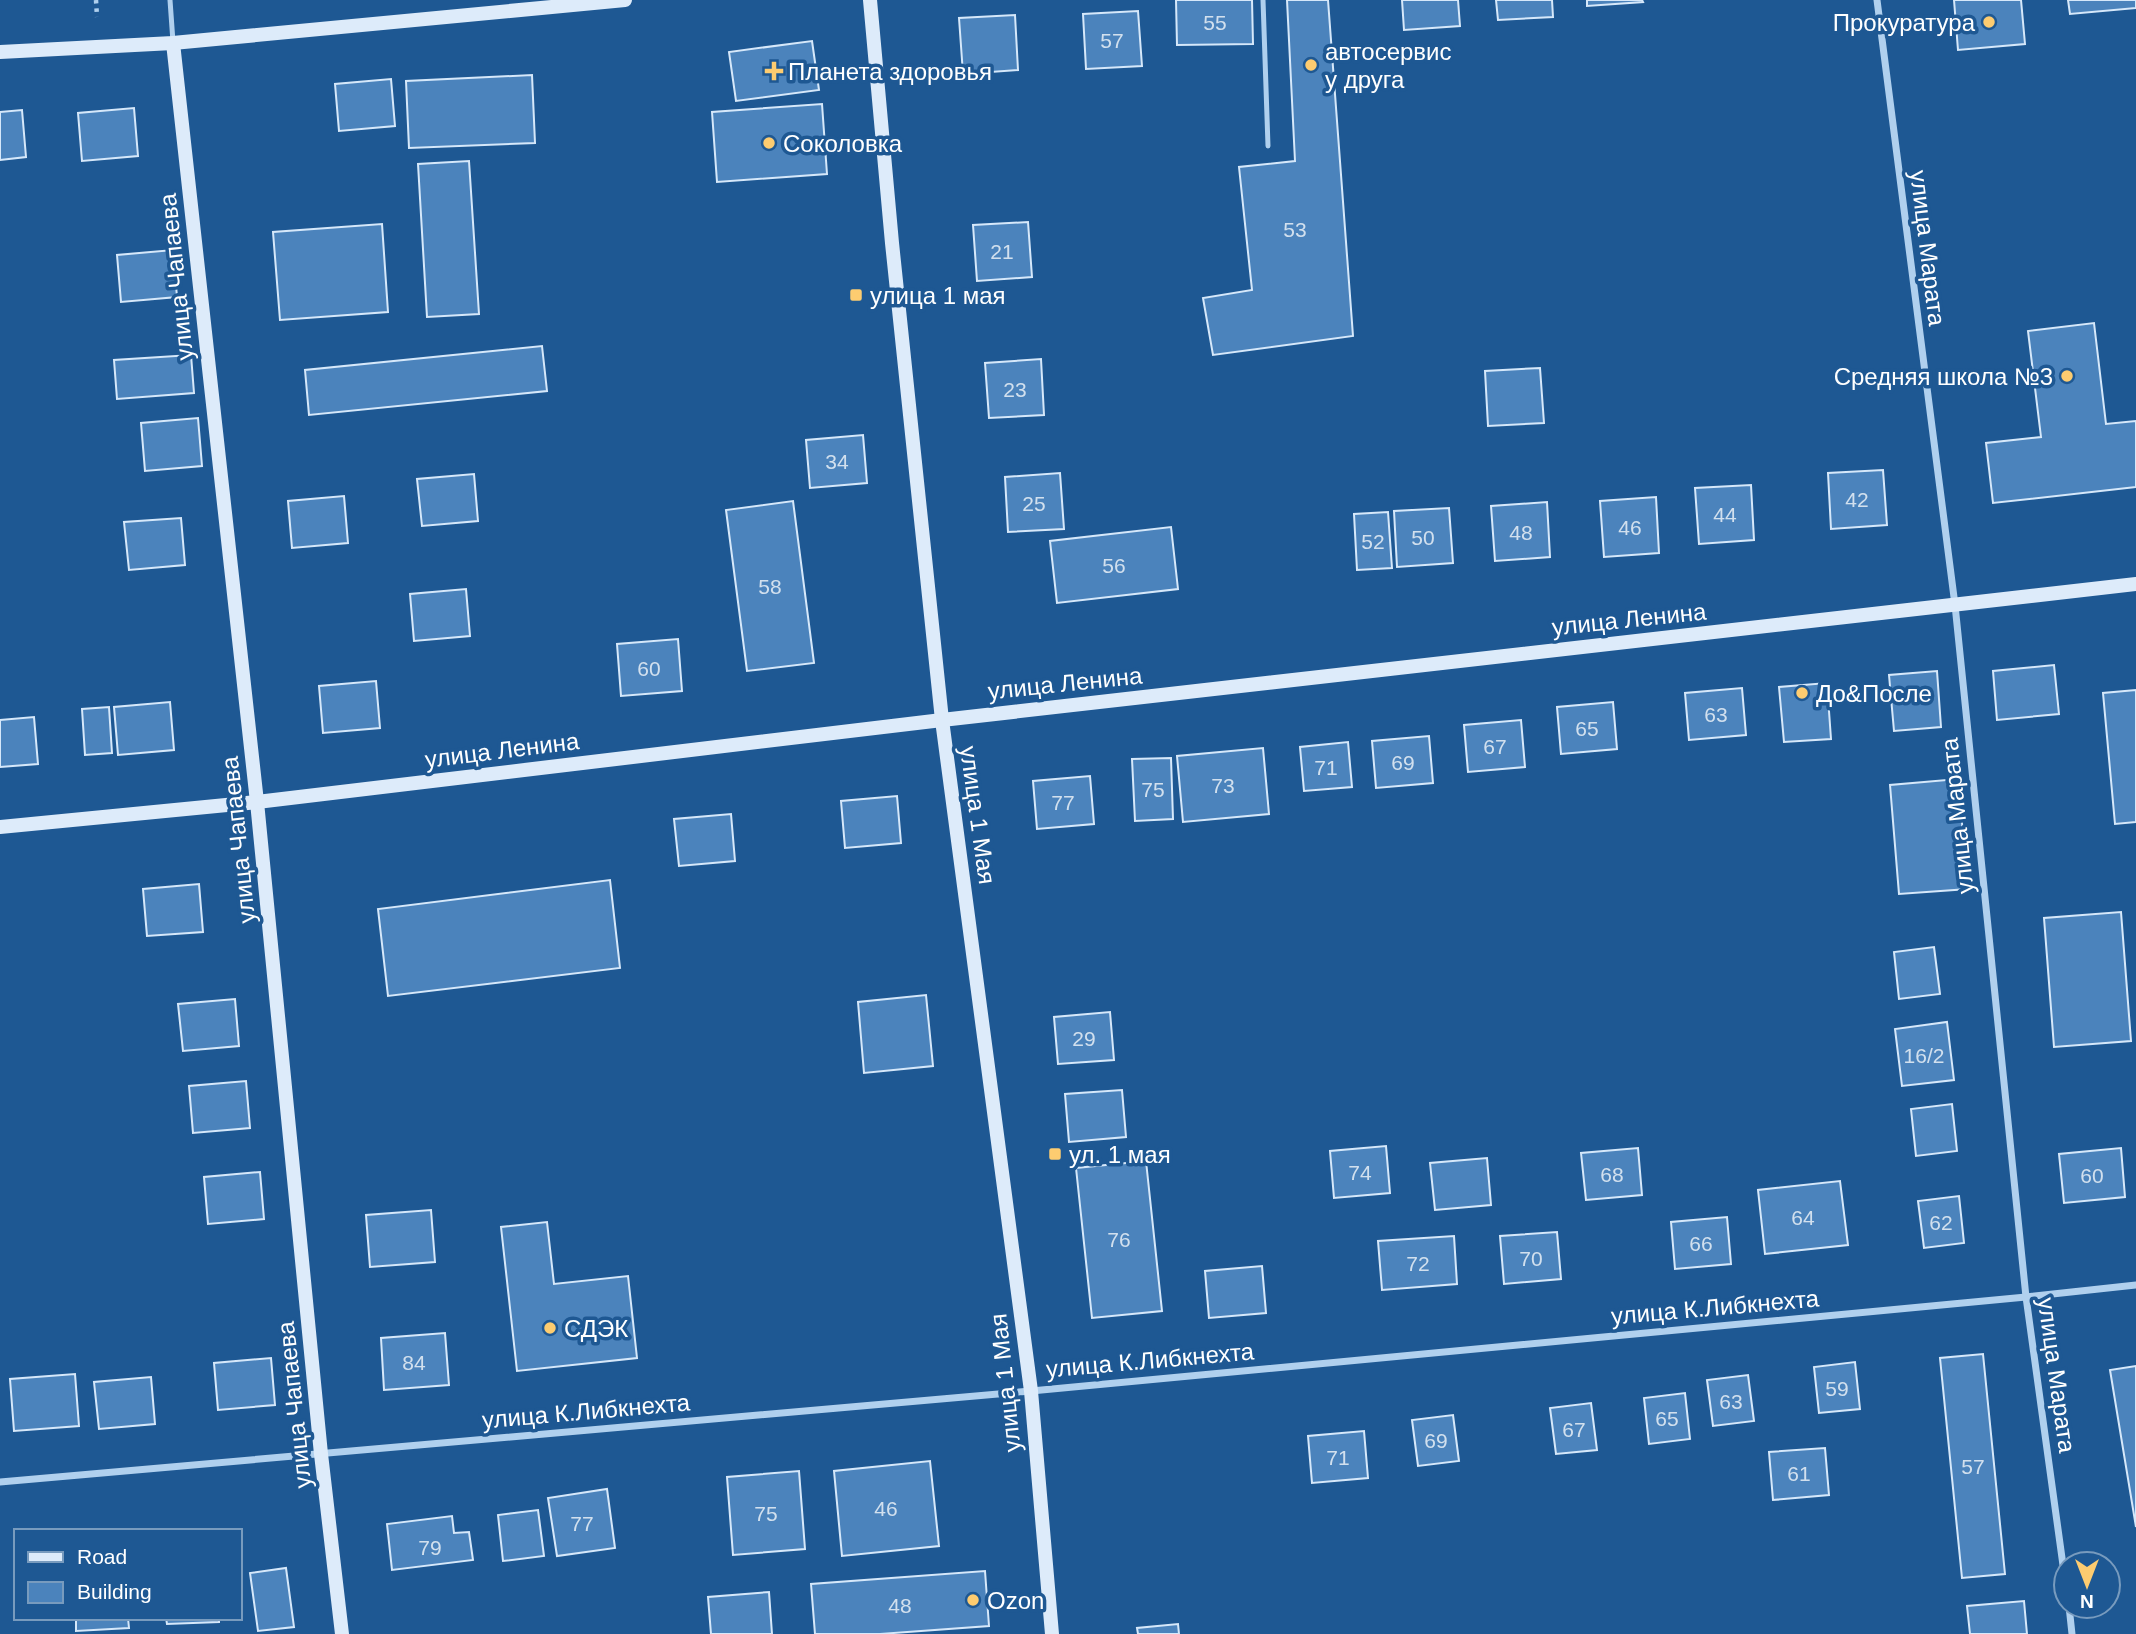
<svg xmlns="http://www.w3.org/2000/svg" width="2136" height="1634" viewBox="0 0 2136 1634" font-family="Arial,sans-serif">
<style>
.building{fill:#4b83bc;stroke:#d6e8fa;stroke-width:2}
.lines{fill:none;stroke-linecap:round;stroke-linejoin:round}
.path{stroke:#b0d0ee;stroke-width:4.5;stroke-dasharray:3.5 5;stroke-linecap:butt}
.lane{stroke:#b0d0ee;stroke-width:5}
.street{stroke:#b0d0ee;stroke-width:7}
.secondary{stroke:#ddebfa;stroke-width:14}
.poi-dot{fill:#fdcc70;stroke:#1e5893;stroke-width:2.5}
.labels{text-anchor:middle;dominant-baseline:central;stroke-width:7;stroke-linejoin:round;paint-order:stroke}
.number-label{font-size:21px;fill:#d2e0ee}
.poi-label{font-size:24px;fill:#fff;stroke:#1e5893;text-anchor:start}
.street-label{font-size:24px;fill:#fff;stroke:#1e5893}
</style>
<rect width="100%" height="100%" fill="#1e5893"/>
<!-- building -->
<g class="building">
<polygon points="1176,0 1252,0 1253,44 1177,45"/>
<polygon points="1287,0 1328,0 1353,336 1213,355 1203,298 1252,290 1239,167 1295,161"/>
<polygon points="1402,0 1458,0 1460,26 1404,30"/>
<polygon points="1496,0 1552,0 1553,17 1498,20"/>
<polygon points="1587,0 1642,0 1643,2 1587,6"/>
<polygon points="1954,0 2021,0 2025,44 1958,50"/>
<polygon points="2068,0 2136,0 2136,8 2070,14"/>
<polygon points="1138,11 1142,66 1086,69 1083,14"/>
<polygon points="1015,15 1018,70 963,74 959,18"/>
<polygon points="812,41 819,90 736,101 729,52"/>
<polygon points="532,75 535,143 409,148 406,81"/>
<polygon points="391,79 395,126 339,131 335,84"/>
<polygon points="822,104 827,174 717,182 712,112"/>
<polygon points="134,108 138,156 82,161 78,113"/>
<polygon points="22,110 26,157 0,160 0,112"/>
<polygon points="469,161 479,314 427,317 418,164"/>
<polygon points="1028,222 1032,277 977,281 973,225"/>
<polygon points="382,224 388,312 280,320 273,232"/>
<polygon points="173,250 177,297 121,302 117,255"/>
<polygon points="2094,323 2106,424 2136,421 2136,487 1993,503 1986,443 2041,437 2028,331"/>
<polygon points="542,346 547,391 309,415 305,370"/>
<polygon points="191,355 194,393 117,399 114,360"/>
<polygon points="1041,359 1044,415 989,418 985,363"/>
<polygon points="1540,368 1544,423 1488,426 1485,371"/>
<polygon points="198,418 202,466 145,471 141,423"/>
<polygon points="863,435 867,483 810,488 806,440"/>
<polygon points="1883,470 1887,525 1831,529 1828,473"/>
<polygon points="1060,473 1064,529 1008,532 1005,477"/>
<polygon points="474,474 478,521 422,526 417,479"/>
<polygon points="1751,485 1754,540 1699,544 1695,488"/>
<polygon points="344,496 348,543 292,548 288,501"/>
<polygon points="1656,497 1659,553 1604,557 1600,501"/>
<polygon points="793,501 814,663 747,671 726,510"/>
<polygon points="1547,502 1550,557 1495,561 1491,506"/>
<polygon points="1449,508 1453,563 1397,567 1394,511"/>
<polygon points="1388,512 1392,568 1357,570 1354,514"/>
<polygon points="181,518 185,565 129,570 124,522"/>
<polygon points="1171,527 1178,589 1057,603 1050,541"/>
<polygon points="466,589 470,636 414,641 410,594"/>
<polygon points="678,639 682,691 621,696 617,644"/>
<polygon points="2054,665 2059,714 1997,720 1993,671"/>
<polygon points="1937,671 1941,727 1894,731 1889,675"/>
<polygon points="376,681 380,728 323,733 319,686"/>
<polygon points="1827,683 1831,739 1784,742 1779,687"/>
<polygon points="1742,688 1746,735 1689,740 1685,693"/>
<polygon points="2136,690 2136,822 2115,824 2103,693"/>
<polygon points="170,702 174,750 118,755 114,707"/>
<polygon points="1613,702 1617,749 1561,754 1557,707"/>
<polygon points="109,707 112,753 85,755 82,709"/>
<polygon points="34,717 38,764 0,767 0,720"/>
<polygon points="1521,720 1525,767 1468,772 1464,725"/>
<polygon points="1429,736 1433,783 1376,788 1372,741"/>
<polygon points="1348,742 1352,787 1304,791 1300,747"/>
<polygon points="1263,748 1269,814 1183,822 1177,756"/>
<polygon points="1171,758 1173,819 1135,821 1132,759"/>
<polygon points="1090,776 1094,824 1037,829 1033,781"/>
<polygon points="1958,779 1968,889 1899,894 1890,785"/>
<polygon points="897,796 901,843 845,848 841,801"/>
<polygon points="731,814 735,861 679,866 674,819"/>
<polygon points="610,880 620,968 388,996 378,909"/>
<polygon points="199,884 203,932 147,936 143,889"/>
<polygon points="2121,912 2131,1041 2054,1047 2044,918"/>
<polygon points="1934,947 1940,994 1899,999 1894,952"/>
<polygon points="926,995 933,1066 864,1073 858,1002"/>
<polygon points="235,999 239,1046 183,1051 178,1004"/>
<polygon points="1110,1012 1114,1060 1058,1064 1054,1017"/>
<polygon points="1947,1022 1954,1080 1902,1086 1895,1029"/>
<polygon points="246,1081 250,1128 193,1133 189,1086"/>
<polygon points="1122,1090 1126,1137 1069,1142 1065,1094"/>
<polygon points="1952,1104 1957,1151 1916,1156 1911,1109"/>
<polygon points="1386,1146 1390,1193 1334,1198 1330,1151"/>
<polygon points="1638,1148 1642,1195 1586,1200 1581,1153"/>
<polygon points="2121,1148 2125,1197 2064,1203 2059,1154"/>
<polygon points="1487,1158 1491,1205 1435,1210 1430,1163"/>
<polygon points="1146,1161 1162,1311 1092,1318 1076,1168"/>
<polygon points="260,1172 264,1219 208,1224 204,1177"/>
<polygon points="1840,1181 1848,1245 1765,1254 1758,1190"/>
<polygon points="1959,1196 1964,1243 1924,1248 1918,1201"/>
<polygon points="431,1210 435,1262 370,1267 366,1215"/>
<polygon points="1727,1217 1731,1264 1675,1269 1671,1222"/>
<polygon points="547,1222 554,1284 628,1276 637,1358 517,1371 501,1227"/>
<polygon points="1557,1232 1561,1279 1504,1284 1500,1236"/>
<polygon points="1454,1236 1457,1284 1382,1290 1378,1241"/>
<polygon points="1262,1266 1266,1313 1209,1318 1205,1271"/>
<polygon points="445,1333 449,1385 384,1390 381,1338"/>
<polygon points="1983,1354 2005,1574 1962,1578 1940,1358"/>
<polygon points="271,1358 275,1405 218,1410 214,1363"/>
<polygon points="1855,1362 1860,1409 1819,1413 1814,1367"/>
<polygon points="2136,1366 2136,1527 2110,1370"/>
<polygon points="75,1374 79,1426 14,1431 10,1379"/>
<polygon points="1748,1375 1754,1421 1713,1426 1707,1380"/>
<polygon points="151,1377 155,1424 99,1429 94,1382"/>
<polygon points="1685,1393 1690,1439 1649,1444 1644,1398"/>
<polygon points="1591,1403 1597,1450 1556,1454 1550,1408"/>
<polygon points="1453,1415 1459,1461 1418,1466 1412,1420"/>
<polygon points="1364,1431 1368,1478 1312,1483 1308,1436"/>
<polygon points="1825,1448 1829,1495 1773,1500 1769,1452"/>
<polygon points="930,1461 939,1546 842,1556 834,1471"/>
<polygon points="799,1471 805,1549 733,1555 727,1477"/>
<polygon points="607,1489 615,1548 557,1556 548,1498"/>
<polygon points="538,1510 544,1556 503,1561 498,1515"/>
<polygon points="452,1516 454,1533 469,1532 473,1560 392,1570 387,1524"/>
<polygon points="286,1568 294,1627 258,1631 250,1573"/>
<polygon points="985,1571 989,1626 880,1634 815,1634 811,1584"/>
<polygon points="769,1592 772,1634 711,1634 708,1597"/>
<polygon points="2024,1601 2027,1634 1970,1634 1967,1606"/>
<polygon points="76,1618 128,1618 129,1628 76,1631"/>
<polygon points="166,1618 219,1618 219,1622 167,1624"/>
<polygon points="1178,1624 1179,1634 1138,1634 1137,1628"/>
</g>
<g class="lines">
<!-- path -->
<polyline class="path" points="96,0 97,17"/>
<!-- lane -->
<g class="lane">
<polyline points="170,0 173,42"/>
<polyline points="1263,0 1268,146"/>
</g>
<!-- street -->
<g class="street">
<polyline points="1877,0 1955,605 2026,1297 2066,1587"/>
<polyline points="0,1482 1031,1391 2026,1297 2136,1285"/>
<polyline points="2069,1606 2072,1634"/>
</g>
<!-- secondary -->
<g class="secondary">
<polyline points="870,0 892,243 942,720 1031,1391 1052,1634"/>
<polyline points="173,43 257,802 321,1454 342,1634"/>
<polyline points="0,52 173,43 625,0"/>
<polyline points="0,827 257,802 942,720 2136,584"/>
</g>
</g>
<!-- markers -->
<g class="poi-dot">
<circle cx="1989" cy="22" r="7"/>
<circle cx="1311" cy="65" r="7"/>
<path d="M770.5 60.5h7v7h7v7h-7v7h-7v-7h-7v-7h7z"/>
<circle cx="769" cy="143" r="7"/>
<rect x="849" y="288" width="14" height="14" rx="3.5"/>
<circle cx="2067" cy="376" r="7"/>
<circle cx="1802" cy="693" r="7"/>
<rect x="1048" y="1147" width="14" height="14" rx="3.5"/>
<circle cx="550" cy="1328" r="7"/>
<circle cx="973" cy="1600" r="7"/>
</g>
<g class="labels">
<!-- number labels -->
<g class="number-label">
<text x="1215" y="22">55</text>
<text x="1112" y="40">57</text>
<text x="1295" y="229">53</text>
<text x="1002" y="251">21</text>
<text x="1015" y="389">23</text>
<text x="837" y="461">34</text>
<text x="1857" y="499">42</text>
<text x="1034" y="503">25</text>
<text x="1725" y="514">44</text>
<text x="1630" y="527">46</text>
<text x="1521" y="532">48</text>
<text x="1423" y="537">50</text>
<text x="1373" y="541">52</text>
<text x="1114" y="565">56</text>
<text x="770" y="586">58</text>
<text x="649" y="668">60</text>
<text x="1716" y="714">63</text>
<text x="1587" y="728">65</text>
<text x="1495" y="746">67</text>
<text x="1403" y="762">69</text>
<text x="1326" y="767">71</text>
<text x="1223" y="785">73</text>
<text x="1153" y="789">75</text>
<text x="1063" y="802">77</text>
<text x="1084" y="1038">29</text>
<text x="1924" y="1055">16/2</text>
<text x="1360" y="1172">74</text>
<text x="1612" y="1174">68</text>
<text x="2092" y="1175">60</text>
<text x="1803" y="1217">64</text>
<text x="1941" y="1222">62</text>
<text x="1119" y="1239">76</text>
<text x="1701" y="1243">66</text>
<text x="1531" y="1258">70</text>
<text x="1418" y="1263">72</text>
<text x="414" y="1362">84</text>
<text x="1837" y="1388">59</text>
<text x="1731" y="1401">63</text>
<text x="1667" y="1418">65</text>
<text x="1574" y="1429">67</text>
<text x="1436" y="1440">69</text>
<text x="1338" y="1457">71</text>
<text x="1973" y="1466">57</text>
<text x="1799" y="1473">61</text>
<text x="886" y="1508">46</text>
<text x="766" y="1513">75</text>
<text x="582" y="1523">77</text>
<text x="430" y="1547">79</text>
<text x="900" y="1605">48</text>
</g>
<!-- poi labels -->
<g class="poi-label">
<text x="1975" y="22" text-anchor="end">Прокуратура</text>
<text x="1325" y="51">автосервис<tspan x="1325" dy="28">у друга</tspan></text>
<text x="788" y="71">Планета здоровья</text>
<text x="783" y="143">Соколовка</text>
<text x="870" y="295">улица 1 мая</text>
<text x="2053" y="376" text-anchor="end">Средняя школа №3</text>
<text x="1816" y="693">До&amp;После</text>
<text x="1069" y="1154">ул. 1 мая</text>
<text x="564" y="1328">СДЭК</text>
<text x="987" y="1600">Ozon</text>
</g>
<!-- street labels -->
<g class="street-label">
<text transform="translate(1928 248) rotate(83)">улица Марата</text>
<text transform="translate(176 277) rotate(-96)">улица Чапаева</text>
<text transform="translate(1629 619) rotate(-6)">улица Ленина</text>
<text transform="translate(1065 683) rotate(-6)">улица Ленина</text>
<text transform="translate(502 750) rotate(-7)">улица Ленина</text>
<text transform="translate(978 815) rotate(82)">улица 1 Мая</text>
<text transform="translate(1957 816) rotate(-96)">улица Марата</text>
<text transform="translate(238 840) rotate(-96)">улица Чапаева</text>
<text transform="translate(1715 1307) rotate(-5)">улица К.Либкнехта</text>
<text transform="translate(1150 1360) rotate(-5)">улица К.Либкнехта</text>
<text transform="translate(2057 1375) rotate(82)">улица Марата</text>
<text transform="translate(1005 1383) rotate(-96)">улица 1 Мая</text>
<text transform="translate(294 1405) rotate(-96)">улица Чапаева</text>
<text transform="translate(586 1411) rotate(-5)">улица К.Либкнехта</text>
</g>
</g>
<!-- legend -->
<rect x="14" y="1529" width="228" height="91" fill="#1e5893" stroke="#789bbe" stroke-width="2"/>
<rect x="28" y="1552" width="35" height="10" fill="#ddebfa" stroke="#789bbe" stroke-width="2"/>
<text x="77" y="1564" font-size="21" fill="#ffffff">Road</text>
<rect x="28" y="1582" width="35" height="21" fill="#4b83bc" stroke="#789bbe" stroke-width="2"/>
<text x="77" y="1599" font-size="21" fill="#ffffff">Building</text>
<!-- north arrow -->
<g transform="translate(2087 1585) rotate(180)"><circle r="33" fill="#1e5893" stroke="#789bbe" stroke-width="2"/>
<path d="M0-5L12 26L0 18L-12 26Z" fill="#fdcc70"/>
<text y="-10" font-size="19" font-weight="bold" text-anchor="middle" fill="#ffffff">N</text>
</g>
</svg>
